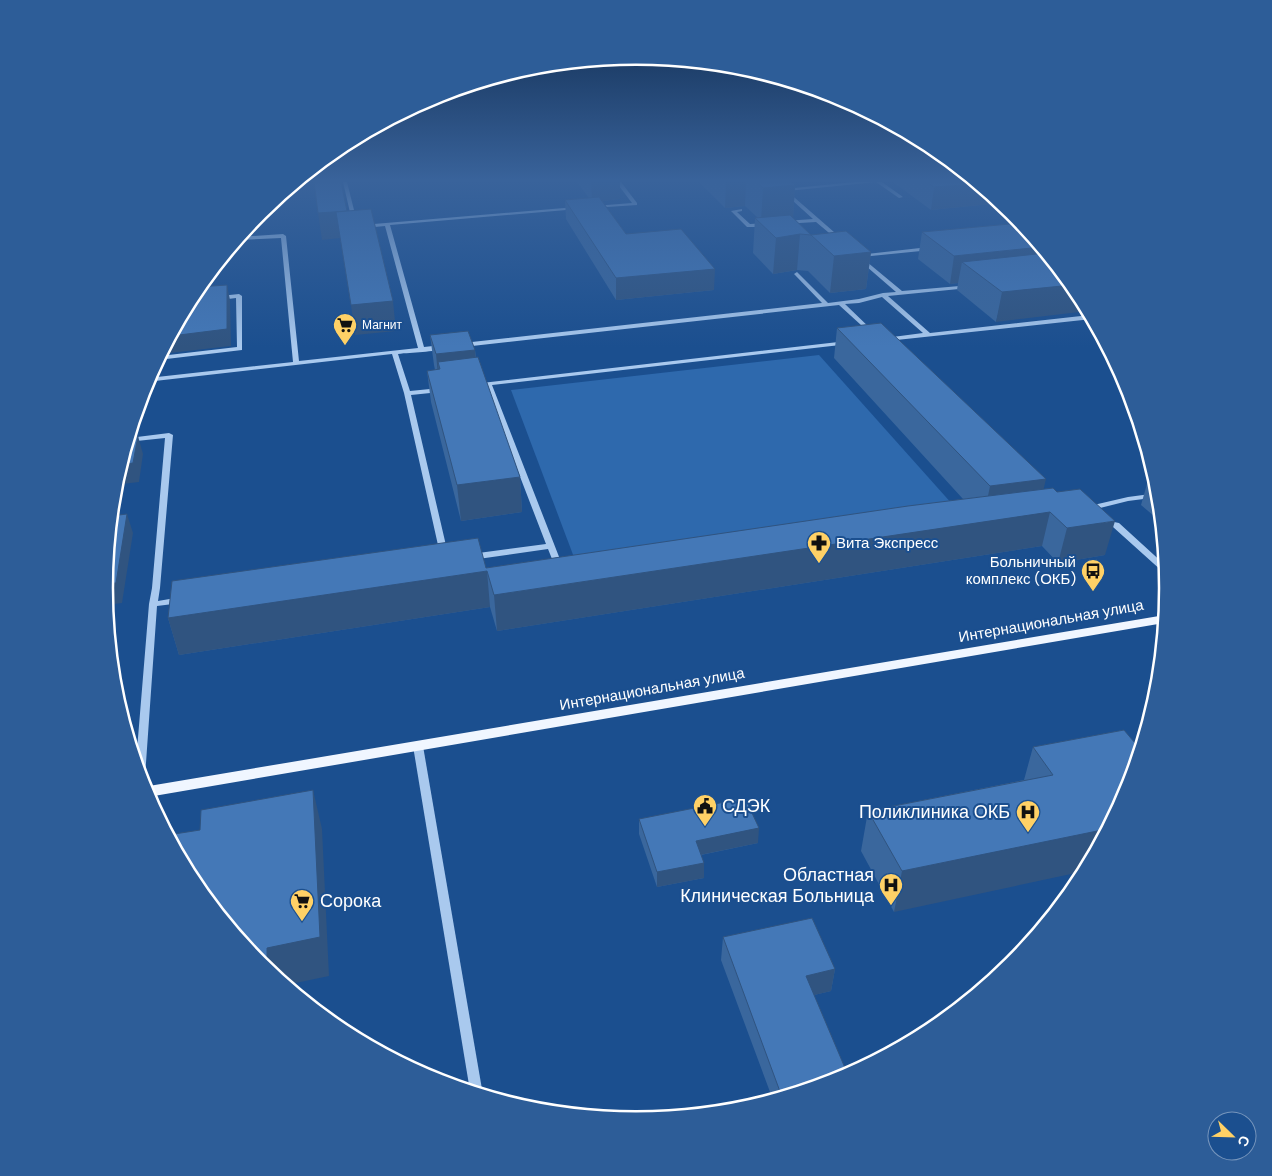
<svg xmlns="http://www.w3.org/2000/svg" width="1272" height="1176" viewBox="0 0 1272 1176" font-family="'DM Sans',sans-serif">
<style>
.green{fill:#2e69ad}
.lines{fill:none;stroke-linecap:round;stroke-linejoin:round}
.minor{fill:#a9c9ee;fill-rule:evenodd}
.major{fill:#f0f6ff;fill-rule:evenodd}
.wall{fill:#3a679d}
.shaded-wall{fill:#305480}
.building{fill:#4478b7;stroke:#305480}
.labels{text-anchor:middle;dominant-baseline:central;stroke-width:4;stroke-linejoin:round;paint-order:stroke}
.far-poi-label{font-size:12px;fill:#fff;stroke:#1b4f8f;text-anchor:start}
.poi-label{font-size:15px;fill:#fff;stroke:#1b4f8f;text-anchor:start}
.street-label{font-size:15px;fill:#fff;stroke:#1b4f8f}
.near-poi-label{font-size:18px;fill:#fff;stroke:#1b4f8f;text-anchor:start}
.rim{fill:none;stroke:#fff;stroke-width:2.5}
</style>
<rect width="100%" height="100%" fill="#1b4f8f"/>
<!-- green -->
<polygon class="green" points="819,355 953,505 575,560 511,390"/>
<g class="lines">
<!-- minor -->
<g class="minor">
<polygon points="343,182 347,182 357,222 352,221"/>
<polygon points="616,182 621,182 637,203 637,205 592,208 592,206 594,206 632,203"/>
<polygon points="772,182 777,182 784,189 855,182 882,182 903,197 899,198 876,182 787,191 842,239 843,240 840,242 816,222 783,224 783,222 785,221 813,219"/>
<path d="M576,207l2,1v1l-188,16 34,122 18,-2 3,2c-11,6 -33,5 -47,7l12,37 30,-3 3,2 -3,2 -29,3 37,159 -1,2 -3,1 -4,-3 -36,-161 -12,-39 -246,28 2,-4 145,-16 -12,-124 -44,2 2,-3 44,-3 3,2 13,125 119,-13 -33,-122 -21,2 -3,-2 1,-1z"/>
<polygon points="742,209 742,211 737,212 750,224 767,223 770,225 767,227 747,227 731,211"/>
<polygon points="929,247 932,249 931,250 861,257 902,291 971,285 972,286 969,288 888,296 930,333 1090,315 1092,319 887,341 885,340 885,338 923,333 882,297 859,303 845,304 874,332 874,334 872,335 839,305 463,347 460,345 463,343 822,303 795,275 794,274 797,272 828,303 859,299 883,293 896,292 859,260 858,259 860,258 858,257 858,255"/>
<polygon points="239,294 242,296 242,350 158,360 160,356 237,347 236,298 220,300 217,298 220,296"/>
<polygon points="847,341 849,342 849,344 492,385 563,567 559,570 556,569 548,549 471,560 467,557 471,554 546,544 485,386 475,387 472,385 473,384"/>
<polygon points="169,433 173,435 160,588 158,601 181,597 185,600 181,603 157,606 145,777 141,780 136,762 149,604 152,588 165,438 127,442 129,438"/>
<polygon points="1158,493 1159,497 1128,501 1088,511 1084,509 1085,507 1128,497"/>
<polygon points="1101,520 1104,520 1119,523 1165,565 1166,573 1163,572 1113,527 1101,524 1100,522"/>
<polygon points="418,742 422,743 423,746 483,1095 470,1091 413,746 414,743"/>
</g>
<!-- major -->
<polygon class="major" points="1165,615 1164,623 148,797 143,787"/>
</g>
<!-- wall -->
<g class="wall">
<polygon points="577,182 620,182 620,199 602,201 626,234 714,290 616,300 566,219 565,200 589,198"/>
<polygon points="699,182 792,182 795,185 793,218 811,235 871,252 866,289 830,293 808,271 797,270 773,274 753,253 755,218 758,218 745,206 725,208"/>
<polygon points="893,182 976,182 1001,203 931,210"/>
<polygon points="1021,223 996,322 957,290 958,283 950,284 918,259 922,232"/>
<polygon points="837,328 1043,489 1105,555 1058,563 1042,546 497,631 490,607 179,655 168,618 486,568 963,499 834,358"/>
<polygon points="430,335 475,350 476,357 520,477 522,512 461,521 431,402 427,371 435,370 434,365"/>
<polygon points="1151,470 1153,470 1158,485 1161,522 1141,505"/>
<polygon points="1124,730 894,912 861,851 868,811 1024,780 1033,747"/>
<polygon points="639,819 758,843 701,855 704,878 657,887 639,834"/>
<polygon points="723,937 835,969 831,991 814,995 839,1079 773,1100 721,960"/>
</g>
<!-- shaded-wall -->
<g class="shaded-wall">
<polygon points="591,182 620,182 620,199 592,202"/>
<polygon points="726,182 746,182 745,206 725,208"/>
<polygon points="977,184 1001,203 931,210 934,187"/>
<polygon points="795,185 793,219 761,221 763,188"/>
<polygon points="347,211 340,238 322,240 318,213"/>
<polygon points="800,234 797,270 773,274 776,238"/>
<polygon points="1041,247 1061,272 962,262 958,283 950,284 954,256"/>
<polygon points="871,252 866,289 830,293 834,256"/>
<polygon points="715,269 714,290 616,300 616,278"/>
<polygon points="227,285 230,300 231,346 161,354 171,336"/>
<polygon points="1072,285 1078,293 1088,311 996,322 1002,292"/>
<polygon points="393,301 396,331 355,335 351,305"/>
<polygon points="475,350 478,382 438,362 441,386 439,386 436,354"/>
<polygon points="138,436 143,454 139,482 114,485 120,465"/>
<polygon points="520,477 522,512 461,521 457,485"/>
<polygon points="1046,479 1038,513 1050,512 1042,546 497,631 494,595 983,521 990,486"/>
<polygon points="127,514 133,533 122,603 106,605 105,584"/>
<polygon points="1115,521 1105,555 1058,563 1067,528"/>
<polygon points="487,571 490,607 179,655 168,618"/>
<polygon points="313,790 322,829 329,976 286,985 267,970 267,948"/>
<polygon points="759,828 758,843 695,856 696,841"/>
<polygon points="1107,829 1085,871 894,912 902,871"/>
<polygon points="704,863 704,878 657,887 657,872"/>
<polygon points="835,969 831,991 802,998 806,976"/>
</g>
<!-- building -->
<g class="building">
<polygon points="314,182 341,182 347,211 318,213"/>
<polygon points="757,182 792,182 795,185 763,188"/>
<polygon points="927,182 976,182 977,184 934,187"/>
<polygon points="599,197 626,234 681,229 715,269 616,278 565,200"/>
<polygon points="371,209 393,301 351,305 336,212"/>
<polygon points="790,215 811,235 800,234 776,238 755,218"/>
<polygon points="1021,223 1041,247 954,256 922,232"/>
<polygon points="846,231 871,252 834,256 811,235"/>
<polygon points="1046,253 1072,285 1002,292 962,262"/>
<polygon points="227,285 227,329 171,336 194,292 198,287"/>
<polygon points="881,323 1046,479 990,486 837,328"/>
<polygon points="468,331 475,350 436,354 430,335"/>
<polygon points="478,357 520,477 457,485 427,371 440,369 438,362"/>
<polygon points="138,436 133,463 120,465 129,437"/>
<polygon points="1053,488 1057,492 1080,489 1115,521 1067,528 1050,512 494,595 487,571 168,618 172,581 478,538 486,568 908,506"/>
<polygon points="127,514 116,583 105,584 111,516"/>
<polygon points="1124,730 1140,749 1127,792 1107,829 902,871 868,811 1053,775 1033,747"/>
<polygon points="313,790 320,937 267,948 267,970 260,964 194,883 168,835 200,830 201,810"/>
<polygon points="745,798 759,828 696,841 704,863 657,872 639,819"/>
<polygon points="812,918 835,969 806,976 848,1075 839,1079 782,1097 723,937"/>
</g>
<!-- sky -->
<linearGradient id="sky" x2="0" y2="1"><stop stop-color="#0f2b4f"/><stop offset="0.52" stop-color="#39639b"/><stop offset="1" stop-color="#39639b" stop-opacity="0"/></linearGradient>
<rect width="1272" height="347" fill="url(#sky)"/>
<!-- icons -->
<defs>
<g id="supermarket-pin" transform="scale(1.25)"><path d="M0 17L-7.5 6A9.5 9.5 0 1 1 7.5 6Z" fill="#ffd166" stroke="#1b4f8f"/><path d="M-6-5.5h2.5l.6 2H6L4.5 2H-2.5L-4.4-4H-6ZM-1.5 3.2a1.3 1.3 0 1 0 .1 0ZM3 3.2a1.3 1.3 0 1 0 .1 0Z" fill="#111"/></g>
<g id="pharmacy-pin" transform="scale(1.25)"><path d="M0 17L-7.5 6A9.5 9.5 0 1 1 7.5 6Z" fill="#ffd166" stroke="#1b4f8f"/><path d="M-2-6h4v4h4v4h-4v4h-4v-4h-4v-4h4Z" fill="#111"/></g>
<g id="bus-pin" transform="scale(1.25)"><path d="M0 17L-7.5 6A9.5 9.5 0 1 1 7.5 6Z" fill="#ffd166" stroke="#1b4f8f"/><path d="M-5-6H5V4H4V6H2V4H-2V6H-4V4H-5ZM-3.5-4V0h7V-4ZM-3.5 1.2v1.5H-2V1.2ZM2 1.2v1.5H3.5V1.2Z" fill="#111"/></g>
<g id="civic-pin" transform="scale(1.25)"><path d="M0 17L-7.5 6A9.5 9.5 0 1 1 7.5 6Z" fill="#ffd166" stroke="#1b4f8f"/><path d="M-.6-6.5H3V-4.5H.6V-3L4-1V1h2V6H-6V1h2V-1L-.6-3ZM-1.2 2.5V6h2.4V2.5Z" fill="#111"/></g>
<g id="hospital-pin" transform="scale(1.25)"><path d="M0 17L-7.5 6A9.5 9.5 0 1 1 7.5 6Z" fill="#ffd166" stroke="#1b4f8f"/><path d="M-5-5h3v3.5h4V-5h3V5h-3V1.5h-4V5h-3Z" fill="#111"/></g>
</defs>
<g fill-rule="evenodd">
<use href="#supermarket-pin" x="345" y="325"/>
<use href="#pharmacy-pin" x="819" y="543"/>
<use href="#bus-pin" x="1093" y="571"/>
<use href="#civic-pin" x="705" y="806"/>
<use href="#hospital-pin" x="1028" y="812"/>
<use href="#hospital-pin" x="891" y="885"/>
<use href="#supermarket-pin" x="302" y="901"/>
</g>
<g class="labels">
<!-- far-poi labels -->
<g class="far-poi-label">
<text x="362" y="325">Магнит</text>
</g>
<!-- poi labels -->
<g class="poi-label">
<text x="836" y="543">Вита Экспресс</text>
<text x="1076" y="562" text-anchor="end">Больничный<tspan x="1076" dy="17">комплекс (ОКБ)</tspan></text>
</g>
<!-- street labels -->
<g class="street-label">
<text transform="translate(1051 621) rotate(-10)">Интернациональная улица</text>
<text transform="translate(652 689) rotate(-10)">Интернациональная улица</text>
</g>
<!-- near-poi labels -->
<g class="near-poi-label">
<text x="722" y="806">СДЭК</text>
<text x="1010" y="812" text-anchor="end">Поликлиника ОКБ</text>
<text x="874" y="875" text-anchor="end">Областная<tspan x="874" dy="21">Клиническая Больница</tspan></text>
<text x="320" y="901">Сорока</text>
</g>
</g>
<!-- crop -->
<path d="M0 0H1272V1176H0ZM113 588a523 523 0 1 1 1046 0a523 523 0 1 1-1046 0Z" fill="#2d5d98" fill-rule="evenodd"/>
<path class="rim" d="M113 588a523 523 0 1 1 1046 0a523 523 0 1 1-1046 0Z"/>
<!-- north arrow -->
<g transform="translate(1232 1136) rotate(113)"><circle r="24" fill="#1b4f8f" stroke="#7695bc"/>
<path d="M0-4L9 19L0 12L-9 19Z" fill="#ffd166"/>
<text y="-8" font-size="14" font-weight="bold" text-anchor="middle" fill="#ffffff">С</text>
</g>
</svg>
